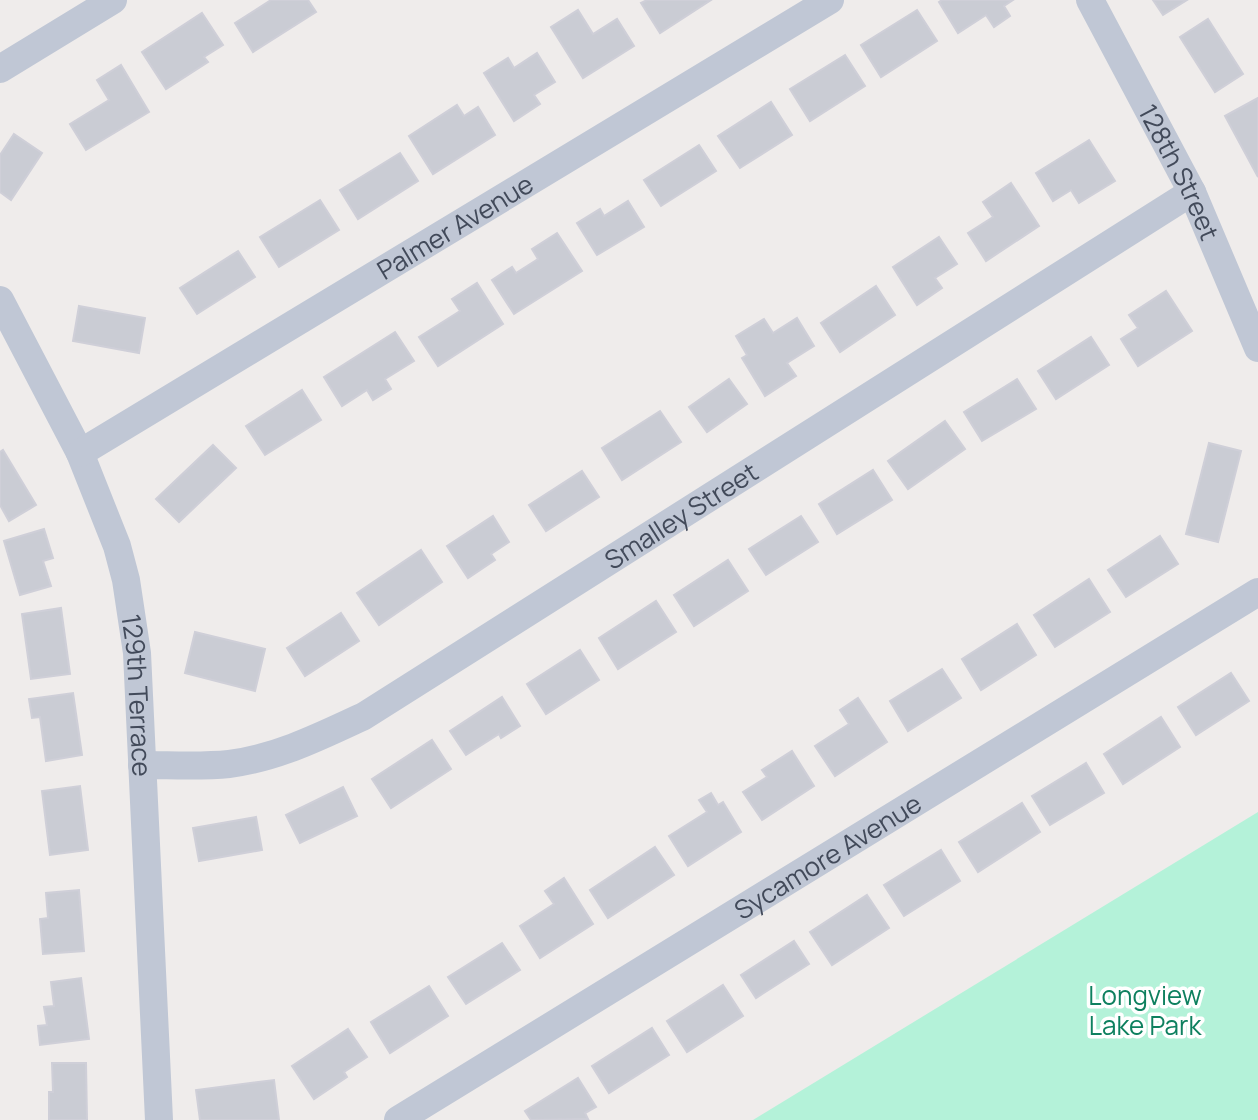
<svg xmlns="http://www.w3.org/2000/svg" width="1258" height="1120" viewBox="0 0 1258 1120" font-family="Manrope,sans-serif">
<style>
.green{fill:#b4f2d9}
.building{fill:#caccd4;stroke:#cfcfd8;stroke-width:2}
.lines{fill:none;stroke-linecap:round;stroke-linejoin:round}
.minor{stroke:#c0c7d5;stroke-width:28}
.labels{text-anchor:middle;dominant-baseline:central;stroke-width:7;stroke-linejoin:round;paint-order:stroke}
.street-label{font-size:26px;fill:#424a5a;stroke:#fff}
.park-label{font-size:26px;fill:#0e805f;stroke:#fff}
</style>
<rect width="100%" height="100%" fill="#efeceb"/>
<!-- green -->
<polygon class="green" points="1258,812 1258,1120 753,1120"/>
<!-- building -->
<g class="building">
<polygon points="271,0 308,0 316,12 253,52 235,23"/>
<polygon points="647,0 711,0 660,33 641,3"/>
<polygon points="942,0 1013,0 1004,6 1010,16 994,27 986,15 958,33 939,2"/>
<polygon points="1153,0 1187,0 1163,15"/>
<polygon points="578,10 593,34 617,19 634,46 583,78 551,27"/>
<polygon points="917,10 937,41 881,77 861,45"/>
<polygon points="202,13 223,45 204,57 208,62 166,89 142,52"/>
<polygon points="1208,19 1243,74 1215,92 1180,37"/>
<polygon points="537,53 555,82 534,95 540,104 514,121 484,73 508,58 514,68"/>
<polygon points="845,55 865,86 810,121 790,89"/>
<polygon points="121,65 149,112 86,150 70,124 109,100 97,80"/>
<polygon points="1258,98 1258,177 1225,116"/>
<polygon points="771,102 792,135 740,168 718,136"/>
<polygon points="457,105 464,116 478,107 495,135 433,174 409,136"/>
<polygon points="14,134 42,153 11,200 0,192 0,155"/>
<polygon points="1089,140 1115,181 1079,203 1071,190 1053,201 1036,173"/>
<polygon points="699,145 716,171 661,206 644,180"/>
<polygon points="400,153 418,181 358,219 340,190"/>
<polygon points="1011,183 1039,226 986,261 968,233 993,217 983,202"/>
<polygon points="320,200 339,230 279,267 260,237"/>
<polygon points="628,201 644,227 597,255 577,223 600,209 604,216"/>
<polygon points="557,233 582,271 514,314 492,280 512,267 516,273 538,259 532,249"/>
<polygon points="939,237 957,264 935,278 942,288 917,305 893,267"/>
<polygon points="238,251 255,277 197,314 180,288"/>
<polygon points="477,283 503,324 438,366 419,337 460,311 452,299"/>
<polygon points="876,286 895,315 840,352 821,323"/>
<polygon points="1166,291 1192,331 1138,366 1121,339 1138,328 1129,315"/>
<polygon points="79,306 145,318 139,353 73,341"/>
<polygon points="797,318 814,346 787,363 796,376 765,396 742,358 747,355 736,336 764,319 773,333"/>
<polygon points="395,332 414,361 385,379 391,389 373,400 367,390 342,406 324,377"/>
<polygon points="1091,337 1109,365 1056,399 1038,371"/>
<polygon points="729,379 747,404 707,432 689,407"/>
<polygon points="1017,379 1036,409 982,441 964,412"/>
<polygon points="302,390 321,420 265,455 246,426"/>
<polygon points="660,411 681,442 622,480 602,448"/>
<polygon points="945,421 965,449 908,489 888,461"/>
<polygon points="1209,443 1241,451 1218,542 1186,534"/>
<polygon points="213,445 236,468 179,522 156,499"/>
<polygon points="3,450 36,505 9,521 0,505 0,452"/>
<polygon points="873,470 892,500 837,534 819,504"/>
<polygon points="582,471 599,497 546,531 529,505"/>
<polygon points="493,516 509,542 491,554 495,560 468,578 447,546"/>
<polygon points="801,516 818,542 766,575 749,549"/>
<polygon points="44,529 53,558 43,561 51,586 20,595 4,541"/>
<polygon points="1160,536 1178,564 1126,597 1108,570"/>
<polygon points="421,550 442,582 379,625 357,593"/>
<polygon points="728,560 748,591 694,626 674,595"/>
<polygon points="1089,579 1110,612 1055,647 1034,615"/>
<polygon points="656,601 676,632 618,669 599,638"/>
<polygon points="61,608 70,674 31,679 22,614"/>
<polygon points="341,613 359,641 305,676 287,648"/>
<polygon points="1017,624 1036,655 981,690 962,659"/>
<polygon points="195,632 265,649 255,691 185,673"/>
<polygon points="580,650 599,680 546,714 527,684"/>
<polygon points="942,669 961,698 908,731 890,701"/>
<polygon points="1231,673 1249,701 1196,735 1178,707"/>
<polygon points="73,693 82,755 46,761 40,717 32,718 29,699"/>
<polygon points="502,697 520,726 501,738 499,734 466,755 450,731"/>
<polygon points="858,698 887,742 835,776 815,746 849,724 840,710"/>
<polygon points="1161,717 1180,747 1123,784 1104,754"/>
<polygon points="432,740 451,769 391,808 372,779"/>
<polygon points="792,751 814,786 762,820 743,792 767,777 762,770"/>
<polygon points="1086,763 1104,793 1050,825 1032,796"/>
<polygon points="80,786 88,850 50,855 42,791"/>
<polygon points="343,787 357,816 300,843 286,815"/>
<polygon points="711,793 718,805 723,802 741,832 688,866 669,836 707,812 699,800"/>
<polygon points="1022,803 1040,832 978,872 959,842"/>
<polygon points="256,817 262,850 199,861 193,828"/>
<polygon points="655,847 674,875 608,918 590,890"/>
<polygon points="941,850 960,881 904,916 884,885"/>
<polygon points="564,878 593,924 540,958 520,926 554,904 545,891"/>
<polygon points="79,890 84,951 43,954 40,919 48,918 46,893"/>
<polygon points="867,895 889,928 832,965 810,932"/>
<polygon points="794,941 809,964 756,998 741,975"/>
<polygon points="502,943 520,970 466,1004 448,977"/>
<polygon points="81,978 89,1039 40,1045 38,1026 47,1025 44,1007 54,1006 51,982"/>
<polygon points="723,985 743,1016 687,1052 667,1021"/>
<polygon points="429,986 448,1016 390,1053 371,1022"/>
<polygon points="652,1028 669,1055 609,1093 592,1066"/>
<polygon points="348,1029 367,1057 344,1072 347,1077 314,1099 292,1066"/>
<polygon points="52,1063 86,1063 87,1120 49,1120 49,1092 53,1092"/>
<polygon points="578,1078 596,1107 585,1113 588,1119 531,1120 525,1111"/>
<polygon points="274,1080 279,1120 200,1120 196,1090"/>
</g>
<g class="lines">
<!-- minor -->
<g class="minor">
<path id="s1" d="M1090,0l102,192 66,156"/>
<polyline points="0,69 113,0"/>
<path id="s2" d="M0,300l80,153 37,93 9,34 11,73 22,467"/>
<path id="s3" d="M80,453l750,-453"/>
<path id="s4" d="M142,765c29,0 59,2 87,-1 48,-6 92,-28 135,-48l828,-524"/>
<path id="s5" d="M398,1120l860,-528"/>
</g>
</g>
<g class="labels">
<!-- street labels -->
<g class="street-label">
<text stroke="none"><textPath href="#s1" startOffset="194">128th Street</textPath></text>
<text stroke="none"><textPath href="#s3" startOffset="438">Palmer Avenue</textPath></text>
<text stroke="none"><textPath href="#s4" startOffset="606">Smalley Street</textPath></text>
<text stroke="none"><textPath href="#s2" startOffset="424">129th Terrace</textPath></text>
<text stroke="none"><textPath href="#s5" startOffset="504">Sycamore Avenue</textPath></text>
</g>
<!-- park labels -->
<g class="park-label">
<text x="1145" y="995">Longview<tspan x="1145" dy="30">Lake Park</tspan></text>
</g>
</g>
</svg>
